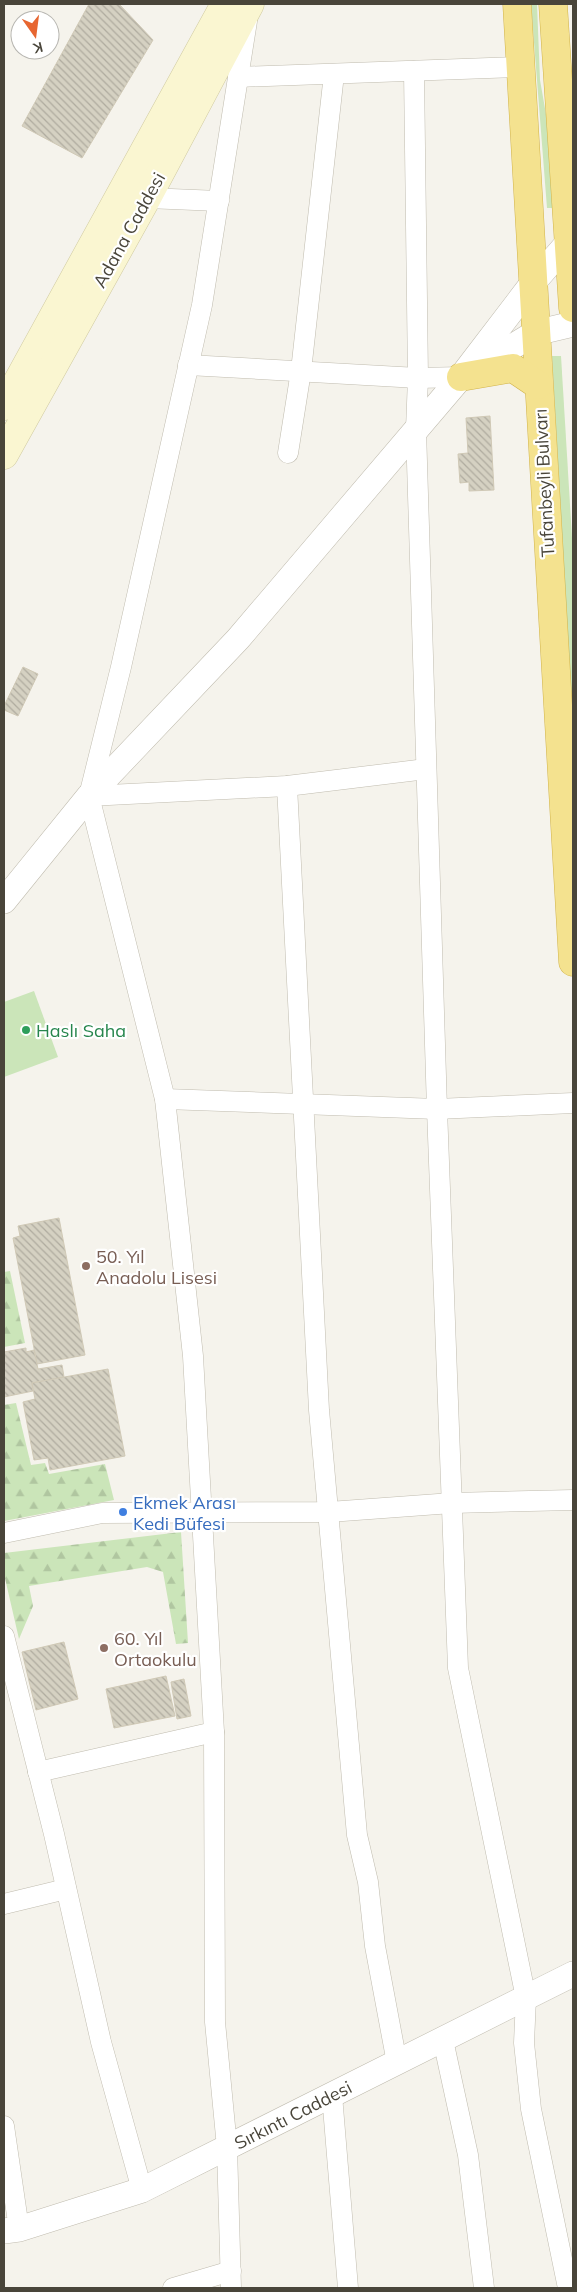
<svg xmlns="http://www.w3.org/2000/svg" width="577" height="2292" viewBox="0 0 577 2292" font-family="Mulish,sans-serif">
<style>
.grass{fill:#cbe5b9}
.forest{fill:url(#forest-firs)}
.building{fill:url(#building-back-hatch);stroke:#d0c9b6}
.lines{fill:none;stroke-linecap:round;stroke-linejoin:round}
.minor-casing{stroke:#c0bcaf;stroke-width:21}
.tertiary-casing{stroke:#c0bcaf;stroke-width:26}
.secondary-casing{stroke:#d0caa0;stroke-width:29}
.trunk-casing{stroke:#d1b34a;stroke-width:29}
.minor{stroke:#fff;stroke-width:20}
.tertiary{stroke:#fff;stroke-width:25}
.secondary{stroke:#faf6d1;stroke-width:28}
.trunk{stroke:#f4e28f;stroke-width:28}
.leisure-dot{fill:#2e9e5b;stroke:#fff;stroke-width:2}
.education-dot{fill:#8d6e63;stroke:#fff;stroke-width:2}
.shop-dot{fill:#3f7fe0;stroke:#fff;stroke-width:2}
.labels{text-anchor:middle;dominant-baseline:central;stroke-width:4.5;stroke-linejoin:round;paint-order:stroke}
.street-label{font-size:18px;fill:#49453a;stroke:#fff}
.leisure-label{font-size:18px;fill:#27864d;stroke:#fff;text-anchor:start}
.education-label{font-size:18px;fill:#785e54;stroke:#fff;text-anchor:start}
.shop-label{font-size:18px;fill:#366cbe;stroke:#fff;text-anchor:start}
</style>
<defs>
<pattern id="forest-firs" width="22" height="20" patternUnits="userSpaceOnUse" patternTransform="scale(1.25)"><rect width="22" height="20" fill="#cbe5b9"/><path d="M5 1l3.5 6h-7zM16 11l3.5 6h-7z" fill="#b0c6a0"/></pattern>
<pattern id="building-back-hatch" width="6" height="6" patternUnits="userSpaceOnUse" patternTransform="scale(1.25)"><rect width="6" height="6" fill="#d5d1c2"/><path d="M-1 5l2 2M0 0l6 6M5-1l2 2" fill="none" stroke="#afab9f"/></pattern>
</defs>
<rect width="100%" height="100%" fill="#f5f3ec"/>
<!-- grass -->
<g class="grass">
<polygon points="531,4 537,4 540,80 547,120 554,208 547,208"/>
<polygon points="552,356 561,356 573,554 573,730"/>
<polygon points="34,991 58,1057 4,1077 4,1002"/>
</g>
<!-- forest -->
<g class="forest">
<polygon points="10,1271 25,1343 4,1347 4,1272"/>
<polygon points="16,1403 31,1465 45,1463 49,1474 105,1464 114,1500 4,1521 4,1405"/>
<polygon points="181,1532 188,1643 176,1644 163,1572 147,1567 29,1586 33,1606 19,1639 4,1574 4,1553"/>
</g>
<!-- building -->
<g class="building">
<polygon points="89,4 119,4 153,40 82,158 22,126"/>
<polygon points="490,416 494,490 469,491 469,482 460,483 458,454 468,453 466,418"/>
<polygon points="23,667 38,674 18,716 4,710 4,706"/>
<polygon points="59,1218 85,1355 37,1364 13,1238 20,1236 18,1226"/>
<polygon points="26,1348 26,1352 34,1350 38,1369 62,1365 64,1377 32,1383 33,1391 4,1397 4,1352"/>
<polygon points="108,1369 125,1456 50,1470 48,1458 34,1460 23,1402 35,1399 32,1383"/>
<polygon points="64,1642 78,1699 36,1710 22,1652"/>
<polygon points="166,1676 175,1716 114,1728 106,1689"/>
<polygon points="184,1679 191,1716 177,1719 171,1682"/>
</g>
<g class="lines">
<!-- minor casing -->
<g class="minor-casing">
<g id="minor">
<polyline points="414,71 418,378 416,430 437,1109 458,1668 526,1998 524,2043 531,2109 568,2288"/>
<polyline points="238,77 520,67"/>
<polyline points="136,200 147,198 219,201"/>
<polyline points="188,365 418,378 461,377"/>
<polyline points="288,453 301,371 334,74"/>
<polyline points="287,786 319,1410 357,1835 368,1882 375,1946 397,2063"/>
<polyline points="89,796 287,786 426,769"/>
<polyline points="165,1099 437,1109 573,1103"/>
<polyline points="4,1533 102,1513 329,1512 452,1503 573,1500"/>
<polyline points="4,1636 54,1834 101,2042 142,2190"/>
<polyline points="38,1772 214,1732"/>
<polyline points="4,1904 66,1889"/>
<polyline points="443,2040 468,2155 484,2288"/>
<polyline points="332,2095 348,2288"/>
<polyline points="4,2126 19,2229"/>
<polyline points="173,2288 231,2271"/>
<polyline points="231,2288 227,2147 215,2022 214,1732 193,1356 165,1099 89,796 121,667 202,305 247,21"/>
</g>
</g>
<!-- tertiary casing -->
<g class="tertiary-casing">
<g id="tertiary">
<polyline points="472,371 535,333 573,324"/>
<polyline points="4,901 89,796 238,639 461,377 532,284 573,237"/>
<polyline points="4,2231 19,2229 142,2190 573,1974"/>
</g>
</g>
<!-- secondary casing -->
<g class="secondary-casing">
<g id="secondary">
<polyline points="4,406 225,4"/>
<polyline points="4,455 147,198 250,4"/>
</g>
</g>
<!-- trunk casing -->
<g class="trunk-casing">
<g id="trunk">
<polyline points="517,4 573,962"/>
<polyline points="553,4 573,308"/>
<polyline points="461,377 513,368 538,385"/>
</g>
</g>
<!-- minor -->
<use href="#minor" class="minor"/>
<!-- tertiary -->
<use href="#tertiary" class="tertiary"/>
<!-- secondary -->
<use href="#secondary" class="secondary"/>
<!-- trunk -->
<use href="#trunk" class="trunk"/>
</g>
<!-- markers -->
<circle class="leisure-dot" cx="26" cy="1030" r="5"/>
<g class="education-dot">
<circle cx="86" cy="1266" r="5"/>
<circle cx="104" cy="1648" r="5"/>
</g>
<circle class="shop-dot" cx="123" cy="1512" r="5"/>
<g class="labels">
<!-- street labels -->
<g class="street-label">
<text transform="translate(129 230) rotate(-61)">Adana Caddesi</text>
<text transform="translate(544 483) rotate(-93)">Tufanbeyli Bulvarı</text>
<text transform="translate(293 2115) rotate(-27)">Sırkıntı Caddesi</text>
</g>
<!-- leisure labels -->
<g class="leisure-label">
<text x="36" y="1030">Haslı Saha</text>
</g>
<!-- education labels -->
<g class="education-label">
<text x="96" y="1256">50. Yıl<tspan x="96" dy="21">Anadolu Lisesi</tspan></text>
<text x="114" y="1638">60. Yıl<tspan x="114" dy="21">Ortaokulu</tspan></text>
</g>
<!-- shop labels -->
<g class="shop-label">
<text x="133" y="1502">Ekmek Arası<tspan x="133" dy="21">Kedi Büfesi</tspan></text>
</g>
</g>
<!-- border -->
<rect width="577" height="2292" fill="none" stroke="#49453a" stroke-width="10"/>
<!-- north arrow -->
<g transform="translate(35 35) rotate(166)"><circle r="24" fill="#ffffff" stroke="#b6b5b0"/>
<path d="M0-4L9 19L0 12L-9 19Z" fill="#e76631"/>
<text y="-8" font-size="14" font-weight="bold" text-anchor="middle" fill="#49453a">K</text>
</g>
</svg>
